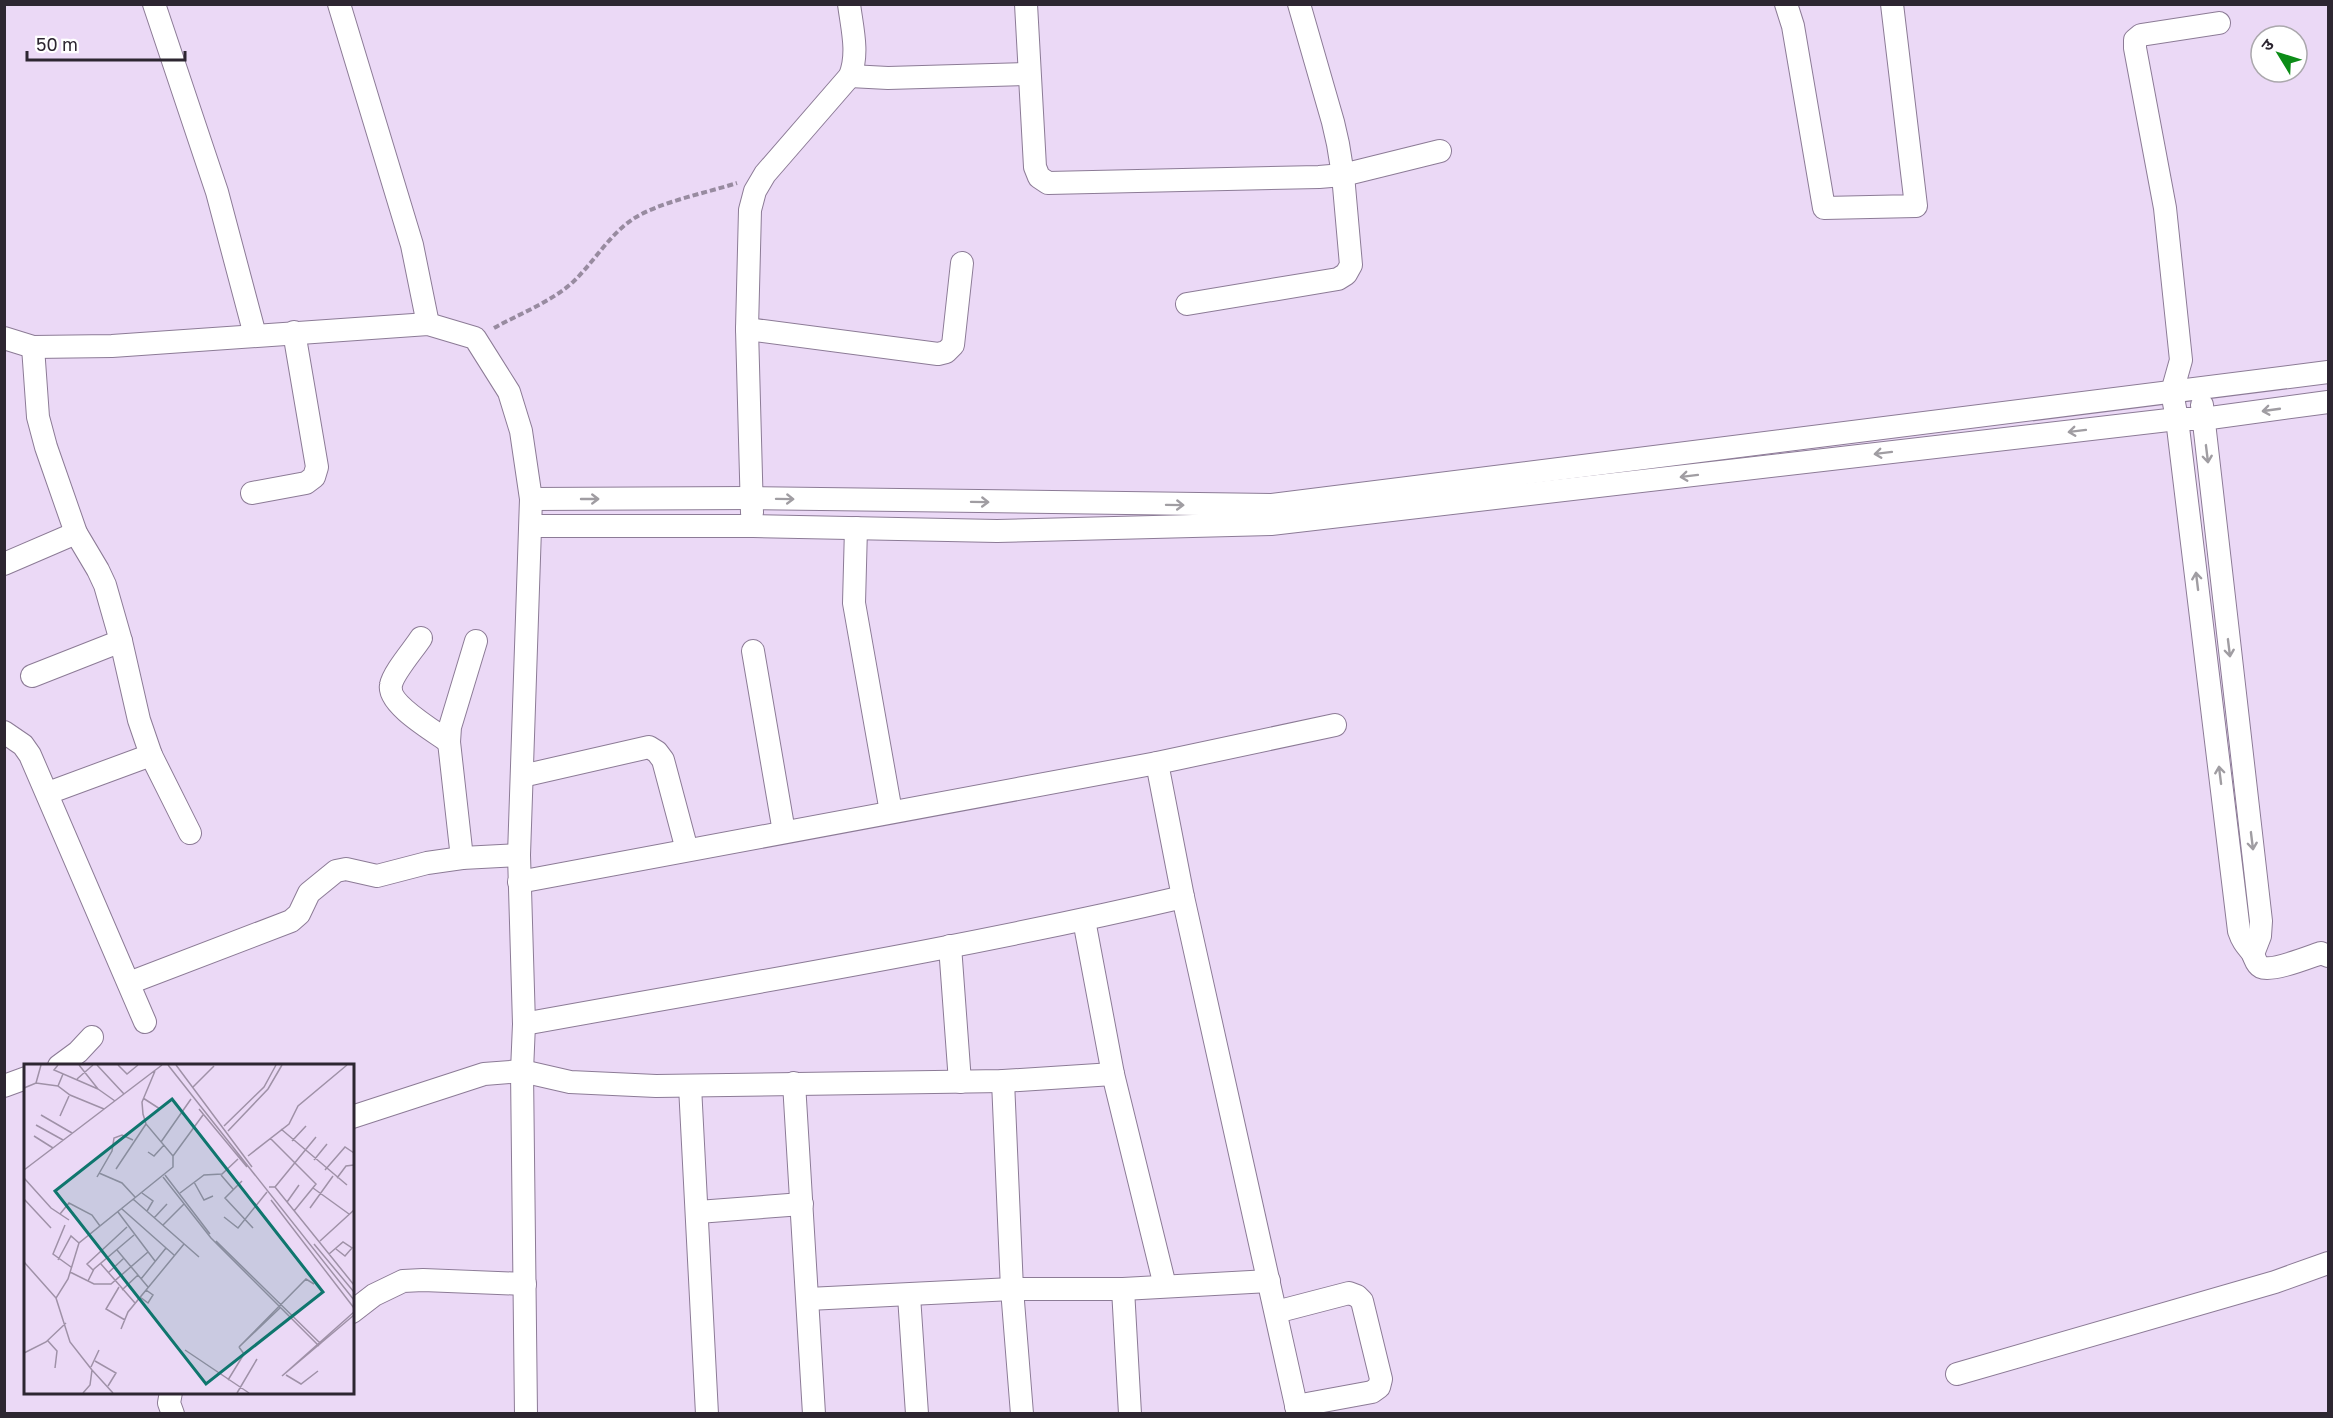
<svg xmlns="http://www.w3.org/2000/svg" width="2333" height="1418" viewBox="0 0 2333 1418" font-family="'Golos Text','Noto Sans Devanagari',sans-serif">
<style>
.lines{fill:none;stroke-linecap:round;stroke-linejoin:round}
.minor-casing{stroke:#8c7b96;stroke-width:24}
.path{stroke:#988ba0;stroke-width:4;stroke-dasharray:6 3;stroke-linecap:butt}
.minor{stroke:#fff;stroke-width:22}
.oneway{stroke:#a09da2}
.inset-road{fill:none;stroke:#9f91a7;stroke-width:1.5}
.view{fill:#0f766e;fill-opacity:0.15;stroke:#0f766e;stroke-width:3}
.inset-edge{fill:none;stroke:#2d2631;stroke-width:3}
</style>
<rect width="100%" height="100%" fill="#ebd9f6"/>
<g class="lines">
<!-- minor casing -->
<g class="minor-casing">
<g id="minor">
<polyline points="154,4 217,192 255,335"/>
<polyline points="339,4 412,245 428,324"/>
<polyline points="1026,4 1035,167 1039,177 1048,183 1319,177 1343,175 1440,151"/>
<polyline points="1786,4 1793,26 1824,208 1916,206 1892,4"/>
<path d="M2219,23l-78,12 -6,5v8l30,160 16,152 -9,32 5,27 62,512c3,9 6,13 12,20 4,5 4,13 10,16 11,5 48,-10 60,-14l7,3"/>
<polyline points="850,76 888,78 1029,74"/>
<polyline points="1187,304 1338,279 1346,274 1351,265 1343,175 1338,144 1333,122 1299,4"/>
<polyline points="747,329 938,354 946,352 953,345 962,263"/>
<polyline points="4,338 33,347 112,346 428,324 475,338 509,392 521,431 531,499 519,855 524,1024 522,1071 526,1414"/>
<polyline points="33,347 38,417 46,447 76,533 98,570 105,585 121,641 139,720 151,755 190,833"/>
<polyline points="2202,405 2261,921 2260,936 2253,954"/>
<polyline points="252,493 306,483 314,477 317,467 294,332"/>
<polyline points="531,499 752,498 1272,505 2328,372"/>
<path d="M752,513l-5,-184 3,-119 5,-19 10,-17 85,-98c9,-23 2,-48 -1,-72"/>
<polyline points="531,526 753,526 997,531 1271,524 2177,419 2203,419 2328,402"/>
<polyline points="856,528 854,603 891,812"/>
<polyline points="4,564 76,533"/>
<path d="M421,638c-7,11 -28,35 -30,47 -4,19 43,46 58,57"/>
<polyline points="753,651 784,832"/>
<polyline points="32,676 121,641"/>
<polyline points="4,732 23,745 30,755 145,1022"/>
<polyline points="1157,763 1183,897 1298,1414"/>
<polyline points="522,776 649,747 657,752 663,760 687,850"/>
<polyline points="48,793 151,755"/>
<polyline points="462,858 449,742 450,727 476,641"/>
<polyline points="519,882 1157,763 1335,725"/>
<polyline points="1084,920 1113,1074 1165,1286"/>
<polyline points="950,946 960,1082"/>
<polyline points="129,983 291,921 299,914 309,893 336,871 346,869 377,876 427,863 462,858 519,855"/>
<path d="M524,1024c220,-40 441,-76 659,-127"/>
<polyline points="59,1066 78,1052 92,1037"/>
<polyline points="1003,1081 1012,1289 1022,1414"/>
<polyline points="794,1083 814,1414"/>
<polyline points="4,1086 26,1078"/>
<polyline points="690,1086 707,1414"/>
<polyline points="352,1117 484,1074 522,1071 570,1082 656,1086 1003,1081 1113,1074"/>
<polyline points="698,1212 802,1204"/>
<polyline points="1123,1289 1130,1414"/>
<polyline points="909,1296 917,1414"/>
<polyline points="808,1299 1012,1289 1123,1289 1269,1281"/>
<polyline points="352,1312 374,1295 403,1281 423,1280 525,1284"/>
<polyline points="1276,1312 1349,1293 1357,1296 1362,1301 1381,1379 1379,1387 1372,1392 1296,1406"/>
<polyline points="1957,1374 2275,1282 2328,1263"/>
<polyline points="171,1392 169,1403 173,1414"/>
</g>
</g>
<!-- path -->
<path class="path" d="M494,328c25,-14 57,-26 79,-46 21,-20 36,-47 60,-63 26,-17 73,-26 104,-36"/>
<!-- minor -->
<use href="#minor" class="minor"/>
</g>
<!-- one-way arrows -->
<defs><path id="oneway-shaft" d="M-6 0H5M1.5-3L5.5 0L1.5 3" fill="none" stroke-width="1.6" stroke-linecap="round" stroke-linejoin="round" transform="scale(1.5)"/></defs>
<g class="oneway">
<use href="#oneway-shaft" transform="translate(2271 410) rotate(172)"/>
<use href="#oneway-shaft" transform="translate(2077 431) rotate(173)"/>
<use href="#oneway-shaft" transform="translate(1883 453) rotate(173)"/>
<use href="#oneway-shaft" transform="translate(2207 454) rotate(83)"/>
<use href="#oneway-shaft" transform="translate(1689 476) rotate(173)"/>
<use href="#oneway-shaft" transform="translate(590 499)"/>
<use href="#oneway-shaft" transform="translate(785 499) rotate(1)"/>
<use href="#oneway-shaft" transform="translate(980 502) rotate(1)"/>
<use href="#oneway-shaft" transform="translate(1175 505) rotate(1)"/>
<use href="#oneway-shaft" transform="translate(2197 581) rotate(-97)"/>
<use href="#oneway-shaft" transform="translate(2229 648) rotate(83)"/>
<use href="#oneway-shaft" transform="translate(2220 775) rotate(-97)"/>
<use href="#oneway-shaft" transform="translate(2252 841) rotate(83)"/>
</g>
<!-- overview -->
<g transform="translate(24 1064)">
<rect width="330" height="330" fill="#ebd9f6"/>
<path class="inset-road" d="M34,1l-4,5 44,19 -19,-24M73,1l27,29M94,1l9,9 11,-9M144,1l186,235M152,1l76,102M39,10l-5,12 12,9 34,14M53,15l16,-14M12,19l5,-18M169,23l21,-21M0,24l12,-5 22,3M74,25l17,12M119,34l17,11M175,45l48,58M17,51l31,18M36,52l9,-20M12,61l27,15M200,62l40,-39 12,-22M257,65l66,56M204,67l40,-42 14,-24M10,72l19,12M246,74l46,46 -22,27M268,77l14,-15M137,78l30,-43M124,88l6,4 10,-11M149,92l30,-41M224,92l41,-32 9,-18 49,-41M290,96l13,-16M92,105l30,-45M0,106l138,-105M301,106l20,-23 9,6M75,109l23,10 13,14M141,111l45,59M197,111l12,14M73,113l15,-26 2,-13 8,-3 11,5M139,113l48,61 108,108M0,114l27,30 18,12M313,114l9,-12 8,-1M218,117l-17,17 28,30M170,118l10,18 9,-4M245,123h6l79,98M251,123l41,-50M289,124l36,26M118,129l11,8 -6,10M156,129l24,-18 18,-1 16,-15M0,135l27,29M109,135l66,58M247,136l83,108M263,138l12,-17M286,144l23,-32M98,145l52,46M94,148l37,49M36,150l9,-11 23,12 8,11M200,153l14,11 29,-36M130,154l13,-14M41,161l-12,29 18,13M139,161l21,-21M192,177l105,103M296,177l34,-31M290,180l40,48M93,186l31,37M305,190l14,-12 9,6 -7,8 -9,-7M34,196l13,-24 8,7M0,198l32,36M77,200l34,39M69,206l-6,-6 40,-37M46,208l24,12h17l37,-32M84,209l16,-15M117,215l25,-31M64,217l6,-12 40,-34M95,223l-13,22 19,11M98,226l16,-15M116,233l8,6 5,-8 -7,-5M330,248l-72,64 72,-61M97,265l7,-17 56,-68M24,277l9,10 -2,17M215,283l67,-68 8,5M215,283l42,-40M161,286l64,43M0,289l22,-11 20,-19M71,297l21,12 -8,13M67,303l8,-17M68,306l21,23M262,311l15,9 17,-13M204,316l16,-26 -5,-7M59,329l7,-8 2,-15 -22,-28 -14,-44 12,-19 11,-36 94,-76v-11l-27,-32 -3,-10 -1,-12 13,-31M213,329l20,-34"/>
<path class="view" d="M148,35l151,193 -117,92 -151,-193z"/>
<rect width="330" height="330" class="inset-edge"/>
</g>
<!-- border -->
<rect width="2333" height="1418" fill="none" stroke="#2d2631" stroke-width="12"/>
<!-- north arrow -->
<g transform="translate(2279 54) rotate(308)"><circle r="28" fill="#ffffff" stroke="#aba8ad" stroke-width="1.5"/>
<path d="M0-4.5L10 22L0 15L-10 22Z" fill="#0c8c17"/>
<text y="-9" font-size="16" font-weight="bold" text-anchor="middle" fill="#2d2631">उ</text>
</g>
<!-- scale -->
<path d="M27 51v9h158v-9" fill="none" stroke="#2d2631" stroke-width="3"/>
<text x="36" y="51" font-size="18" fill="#2d2631" stroke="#ffffff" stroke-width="4.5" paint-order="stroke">50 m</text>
</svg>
